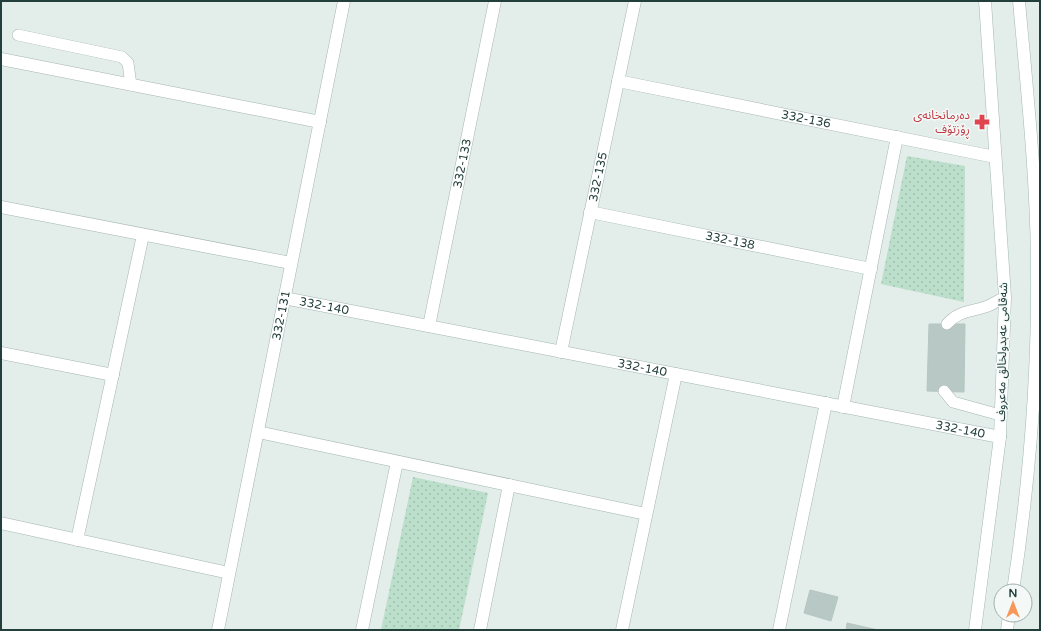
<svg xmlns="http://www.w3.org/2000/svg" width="1041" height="631" viewBox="0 0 1041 631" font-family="'Varela Round','Noto Sans Arabic',sans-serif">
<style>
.garden{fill:url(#garden-dots)}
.building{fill:#b8c8c4;stroke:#b5c7c2}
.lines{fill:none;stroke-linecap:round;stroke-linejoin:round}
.service-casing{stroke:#a5b5b2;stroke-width:12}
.minor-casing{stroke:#a5b5b2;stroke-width:13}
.secondary-casing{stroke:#a1b9b4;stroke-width:13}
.service{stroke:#fff;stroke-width:11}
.minor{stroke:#fff;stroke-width:12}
.secondary{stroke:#fff;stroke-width:12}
.labels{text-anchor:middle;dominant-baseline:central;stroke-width:3;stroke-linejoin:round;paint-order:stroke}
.health-label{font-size:12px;fill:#be3a42;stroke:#f4f9f7;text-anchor:end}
.street-label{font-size:12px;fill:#223f3c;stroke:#f4f9f7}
</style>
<defs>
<pattern id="garden-dots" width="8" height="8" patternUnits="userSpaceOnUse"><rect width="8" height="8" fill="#bbdfcb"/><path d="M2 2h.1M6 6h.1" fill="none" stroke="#a0c0af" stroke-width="1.8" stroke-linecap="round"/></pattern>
</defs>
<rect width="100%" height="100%" fill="#e3edea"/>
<!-- garden -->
<g class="garden">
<polygon points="907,156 965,166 964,302 881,284"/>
<polygon points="413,477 488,493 459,630 381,630"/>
</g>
<!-- building -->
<g class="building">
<polygon points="929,324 965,324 964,392 927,391"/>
<polygon points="810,590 838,597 831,621 804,613"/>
<polygon points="847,623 878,630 846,630"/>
</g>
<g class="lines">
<!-- service casing -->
<g class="service-casing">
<g id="service">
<polyline points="18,35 122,57 128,63 131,85"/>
<path d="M947,324c11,-13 23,-12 38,-17 7,-2 13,-7 20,-10"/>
<polyline points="944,391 953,402 1000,415"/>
</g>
</g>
<!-- minor casing -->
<g class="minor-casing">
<g id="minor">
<polyline points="1,59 320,122"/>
<path id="s1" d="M618,81l377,76"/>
<polyline points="1,207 291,263"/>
<path id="s2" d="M590,212l281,57"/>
<path id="s3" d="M284,298l716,139"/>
<path id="s4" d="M429,326l66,-325"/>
<path id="s5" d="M561,352l74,-351"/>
<polyline points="1,353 113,375"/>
<polyline points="843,407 897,137"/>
<polyline points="258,432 646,514"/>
<polyline points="1,523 229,573"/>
<polyline points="77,540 143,235"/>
<path id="s6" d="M218,630l126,-629"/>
<polyline points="362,630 397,462"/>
<polyline points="480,630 509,485"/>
<polyline points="622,630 676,374"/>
<polyline points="779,630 826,403"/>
</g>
</g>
<!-- secondary casing -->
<g class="secondary-casing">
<g id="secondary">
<path d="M1013,591c16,-106 25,-212 24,-319 0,-91 -10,-181 -18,-271"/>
<polyline points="975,630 1000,437 1005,297 985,1"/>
<polyline points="1007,630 1009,615"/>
</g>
</g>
<!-- service -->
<use href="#service" class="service"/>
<!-- minor -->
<use href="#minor" class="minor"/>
<!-- secondary -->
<use href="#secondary" class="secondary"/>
</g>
<!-- icons -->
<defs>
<g id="pharmacy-bare" transform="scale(1.2)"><path d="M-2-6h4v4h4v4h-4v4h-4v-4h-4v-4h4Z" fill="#e0444e" stroke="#f4f9f7" stroke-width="2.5" paint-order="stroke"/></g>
</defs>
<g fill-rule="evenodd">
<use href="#pharmacy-bare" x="982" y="122"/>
</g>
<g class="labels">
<!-- health labels -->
<g class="health-label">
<text x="970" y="115">دەرمانخانەی<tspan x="970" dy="14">ڕۆزتۆف</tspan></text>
</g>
<!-- street labels -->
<g class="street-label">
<text stroke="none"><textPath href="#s1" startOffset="192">332-136</textPath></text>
<text stroke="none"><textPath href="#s4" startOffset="166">332-133</textPath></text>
<text stroke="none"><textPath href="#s5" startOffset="179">332-135</textPath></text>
<text stroke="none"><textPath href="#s2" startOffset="143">332-138</textPath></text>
<text stroke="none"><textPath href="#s3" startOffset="41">332-140</textPath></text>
<text stroke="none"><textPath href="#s6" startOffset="321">332-131</textPath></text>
<text transform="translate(1002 352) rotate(-89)">شەقامی عەبدولخالق مەعروف</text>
<text stroke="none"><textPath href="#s3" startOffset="365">332-140</textPath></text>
<text stroke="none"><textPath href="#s3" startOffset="689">332-140</textPath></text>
</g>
</g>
<!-- border -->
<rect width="1041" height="631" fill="none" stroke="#223f3c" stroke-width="4"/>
<!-- north arrow -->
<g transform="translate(1013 603)"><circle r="19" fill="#f4f9f7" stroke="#a0afac"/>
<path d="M0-3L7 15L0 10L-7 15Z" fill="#f59859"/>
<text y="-6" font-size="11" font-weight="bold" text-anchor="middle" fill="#223f3c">N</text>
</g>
</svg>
